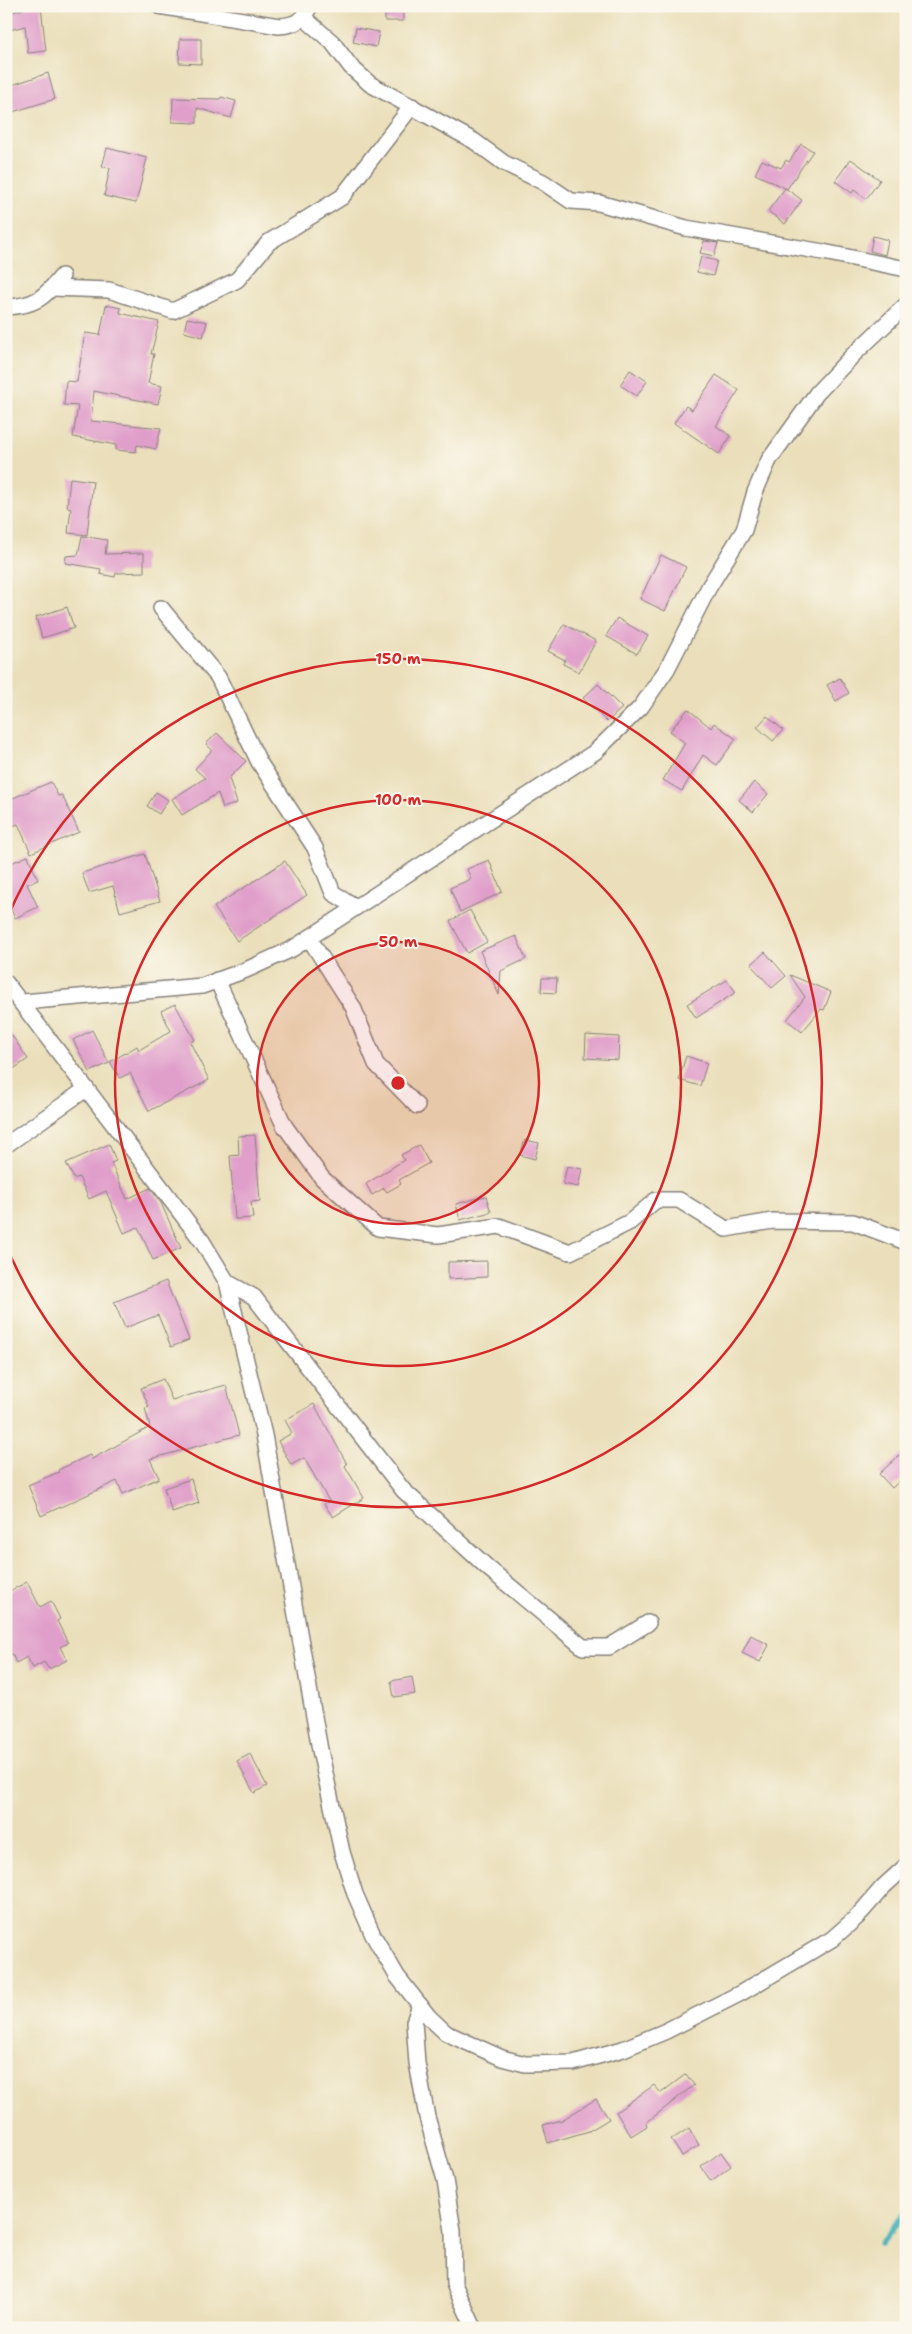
<svg xmlns="http://www.w3.org/2000/svg" width="912" height="2334" viewBox="0 0 912 2334" font-family="'Shantell Sans',sans-serif">
<style>
.lines{fill:none;stroke-linecap:round;stroke-linejoin:round}
.stream{stroke:#3daeb6;stroke-width:5.5}
.building{fill:#e09fca}
.street-casing{stroke:#86807a;stroke-width:18}
.street{stroke:#fff;stroke-width:15}
.ring{fill:none;stroke:#d62828;stroke-width:2.5}
.centre{fill:#d62828;stroke:#fbf7ec;stroke-width:2.5}
.ring-label{font-size:15px;text-anchor:middle;font-weight:bold;fill:#d62828;stroke:#fbf7ec;stroke-width:4;stroke-linejoin:round;paint-order:stroke}
</style>
<rect width="100%" height="100%" fill="#fbf7ec"/>
<filter id="ink" filterUnits="userSpaceOnUse"><feTurbulence type="fractalNoise" baseFrequency=".02" numOctaves="2"/><feDisplacementMap in="SourceGraphic" scale="10" xChannelSelector="R" yChannelSelector="G"/><feConvolveMatrix kernelMatrix="1 2 1 2 8 2 1 2 1" color-interpolation-filters="sRGB"/></filter>
<filter id="wash" filterUnits="userSpaceOnUse"><feTurbulence type="fractalNoise" baseFrequency=".0096" numOctaves="4" result="noise"/><feDisplacementMap in="SourceGraphic" scale="20" xChannelSelector="R" yChannelSelector="G"/><feGaussianBlur stdDeviation="1.12" result="paint"/><feColorMatrix in="noise" values="0 0 0 0 0 0 0 0 0 0 0 0 0 0 0 0 0 1.4 0 .05"/><feComposite in="paint" operator="in"/></filter>
<g filter="url(#wash)">
<rect width="100%" height="100%" fill="#eadfba"/>
<g class="lines">
<!-- stream -->
<polyline class="stream" points="881,2244 906,2212"/>
</g>
<g id="blocks">
<!-- building -->
<g class="building">
<polygon points="33,6 41,6 46,51 28,53 25,26 6,31 6,14"/>
<rect x="385" y="6" width="18" height="15"/>
<polygon points="356,28 379,32 376,47 353,42"/>
<polygon points="180,39 201,39 201,64 179,63"/>
<polygon points="48,73 55,99 6,114 6,87"/>
<polygon points="221,97 236,101 231,118 197,108 197,123 172,122 173,98 220,99"/>
<polygon points="801,144 813,151 787,189 755,174 762,160 781,168 786,160 789,162"/>
<polygon points="107,148 147,158 136,203 104,196 110,168 102,167"/>
<polygon points="851,159 880,180 866,199 854,190 852,193 835,181"/>
<polygon points="785,188 802,200 785,224 768,211"/>
<polygon points="873,236 888,240 885,255 870,251"/>
<polygon points="704,241 718,243 714,256 700,253"/>
<polygon points="701,257 717,261 713,276 697,272"/>
<polygon points="106,305 121,308 120,313 159,322 151,354 154,354 148,383 162,386 158,404 94,391 91,421 161,428 156,449 137,445 136,452 116,450 116,445 73,437 78,406 64,405 66,381 77,382 85,333 100,335"/>
<polygon points="187,318 207,322 203,337 184,332"/>
<polygon points="630,370 647,381 637,396 620,385"/>
<polygon points="716,375 739,390 716,426 731,436 719,454 674,423 686,406 692,410"/>
<polygon points="70,478 93,481 87,535 68,533 71,508 67,507"/>
<polygon points="82,536 107,540 105,554 144,553 144,572 116,573 115,577 100,574 101,569 65,563 66,556 78,555"/>
<polygon points="661,555 686,567 665,611 640,599"/>
<polygon points="67,607 74,628 42,638 36,617"/>
<polygon points="617,618 648,636 637,654 606,636"/>
<polygon points="564,624 596,641 579,672 563,664 565,660 548,651"/>
<polygon points="840,678 849,693 836,701 827,685"/>
<polygon points="598,684 622,708 607,722 583,698"/>
<polygon points="688,709 711,728 714,723 736,739 717,765 703,755 682,791 663,780 685,743 670,731"/>
<polygon points="767,716 783,730 773,741 757,727"/>
<polygon points="217,733 246,761 229,778 237,803 223,808 218,793 182,815 172,799 205,778 195,769 212,750 206,744"/>
<polygon points="51,782 58,796 62,795 79,832 31,853 18,824 6,829 6,801"/>
<polygon points="754,782 768,794 753,812 739,800"/>
<polygon points="156,792 168,800 159,814 147,806"/>
<polygon points="145,854 160,901 120,912 113,886 89,893 82,873"/>
<polygon points="28,856 38,880 27,884 38,907 15,918 6,899 12,895 6,880 6,865"/>
<polygon points="489,860 502,892 460,912 450,888 471,879 467,869"/>
<polygon points="285,861 307,895 237,941 214,907"/>
<polygon points="470,910 487,942 467,953 450,921"/>
<polygon points="516,936 526,959 501,971 499,995 480,951"/>
<polygon points="765,952 786,976 772,988 751,965"/>
<polygon points="790,975 831,992 824,1010 821,1009 802,1032 787,1020 805,997"/>
<polygon points="542,978 557,978 556,993 541,992"/>
<polygon points="727,980 736,992 696,1018 687,1004"/>
<polygon points="175,1004 195,1040 190,1042 209,1080 149,1111 130,1073 120,1078 110,1062 137,1046 139,1050 171,1031 161,1011"/>
<polygon points="6,1027 28,1059 6,1074"/>
<polygon points="92,1030 109,1063 90,1072 73,1040"/>
<polygon points="586,1035 619,1037 618,1060 585,1058"/>
<polygon points="686,1056 707,1063 700,1086 679,1080"/>
<polygon points="255,1135 260,1201 251,1202 253,1218 235,1219 230,1156 239,1155 238,1136"/>
<polygon points="525,1140 539,1143 535,1159 520,1155"/>
<polygon points="109,1144 116,1161 111,1163 127,1199 150,1188 161,1203 181,1248 153,1260 138,1227 124,1233 106,1191 89,1199 79,1177 74,1179 66,1163"/>
<polygon points="419,1145 429,1163 399,1180 401,1184 387,1192 384,1188 372,1195 366,1184 404,1160 401,1155"/>
<polygon points="567,1166 582,1169 578,1187 563,1184"/>
<polygon points="486,1196 491,1212 460,1220 456,1204"/>
<polygon points="487,1261 487,1277 448,1279 448,1262"/>
<polygon points="166,1281 189,1340 171,1347 158,1315 125,1328 114,1302"/>
<polygon points="163,1379 172,1400 226,1385 239,1435 150,1459 159,1478 123,1494 117,1481 41,1516 28,1485 59,1472 58,1470 90,1455 92,1459 150,1427 145,1408 149,1407 141,1388"/>
<polygon points="314,1404 347,1464 345,1466 364,1498 333,1517 324,1504 329,1501 304,1458 291,1465 278,1441 292,1433 285,1420"/>
<polygon points="906,1449 906,1475 892,1488 879,1474"/>
<polygon points="191,1479 199,1503 172,1512 164,1488"/>
<polygon points="27,1582 40,1607 51,1601 60,1619 57,1621 68,1643 60,1647 67,1660 49,1669 44,1662 33,1668 27,1657 16,1663 12,1654 6,1657 6,1593"/>
<polygon points="751,1635 769,1645 760,1662 742,1653"/>
<polygon points="412,1677 415,1694 394,1697 391,1681"/>
<polygon points="250,1754 267,1786 254,1793 237,1761"/>
<polygon points="686,2074 694,2085 646,2123 647,2126 631,2136 616,2112 654,2085 661,2093"/>
<polygon points="596,2099 609,2119 589,2131 548,2143 543,2125 562,2120"/>
<polygon points="689,2128 699,2145 682,2156 671,2140"/>
<polygon points="721,2152 731,2166 711,2181 701,2167"/>
</g>
</g>
</g>
<g filter="url(#ink)">
<use href="#blocks" fill-opacity="0" stroke="#86807a" stroke-width="1"/>
<g class="lines">
<!-- street casing -->
<g class="street-casing">
<g id="street">
<path d="M159,6l120,20c17,-1 23,-5 31,-20"/>
<polyline points="304,18 332,42 351,67 370,84 474,141 504,163 543,182 571,201 599,203 686,228 823,252 906,269"/>
<polyline points="52,288 109,290 173,311 237,280 269,242 342,197 412,106"/>
<path d="M6,307c29,-1 38,-9 56,-31"/>
<polyline points="161,608 218,677 259,762 315,848 333,893 356,907"/>
<polyline points="309,938 353,1007 376,1064 417,1106"/>
<polyline points="217,980 284,1125 322,1178 378,1228 438,1235 499,1226 570,1252 630,1222 656,1200 679,1200 726,1229 772,1221 853,1222 906,1242"/>
<polyline points="6,983 202,1241 227,1282 264,1435 320,1750 342,1852 355,1894 373,1935 397,1976 429,2017 446,2033 502,2058 525,2064 573,2063 623,2049 666,2031 741,1993 832,1939 857,1917 883,1887 906,1866"/>
<polyline points="23,1002 202,986 246,970 292,949 595,752 641,707 667,669 709,587 744,530 755,492 769,460 817,393 854,354 906,305"/>
<polyline points="6,1145 86,1089"/>
<polyline points="227,1282 254,1297 403,1490 488,1568 583,1647 609,1647 648,1623"/>
<polyline points="420,2005 414,2022 417,2063 427,2117 445,2180 453,2231 454,2284 474,2328"/>
</g>
</g>
<!-- street -->
<use href="#street" class="street"/>
</g>
</g>
<!-- distance rings -->
<circle cx="398" cy="1083" r="141" fill="#d62828" fill-opacity=".12"/>
<g class="ring">
<circle cx="398" cy="1083" r="141"/>
<circle cx="398" cy="1083" r="283"/>
<path d="M6 921A424 424 0 1 1 6 1245"/>
</g>
<circle cx="398" cy="1083" r="8" class="centre"/>
<g class="ring-label">
<text x="398" y="664">150 m</text>
<text x="398" y="805">100 m</text>
<text x="398" y="947">50 m</text>
</g>
<!-- margin -->
<rect width="912" height="2334" fill="none" stroke="#fbf7ec" stroke-width="25"/>
</svg>
